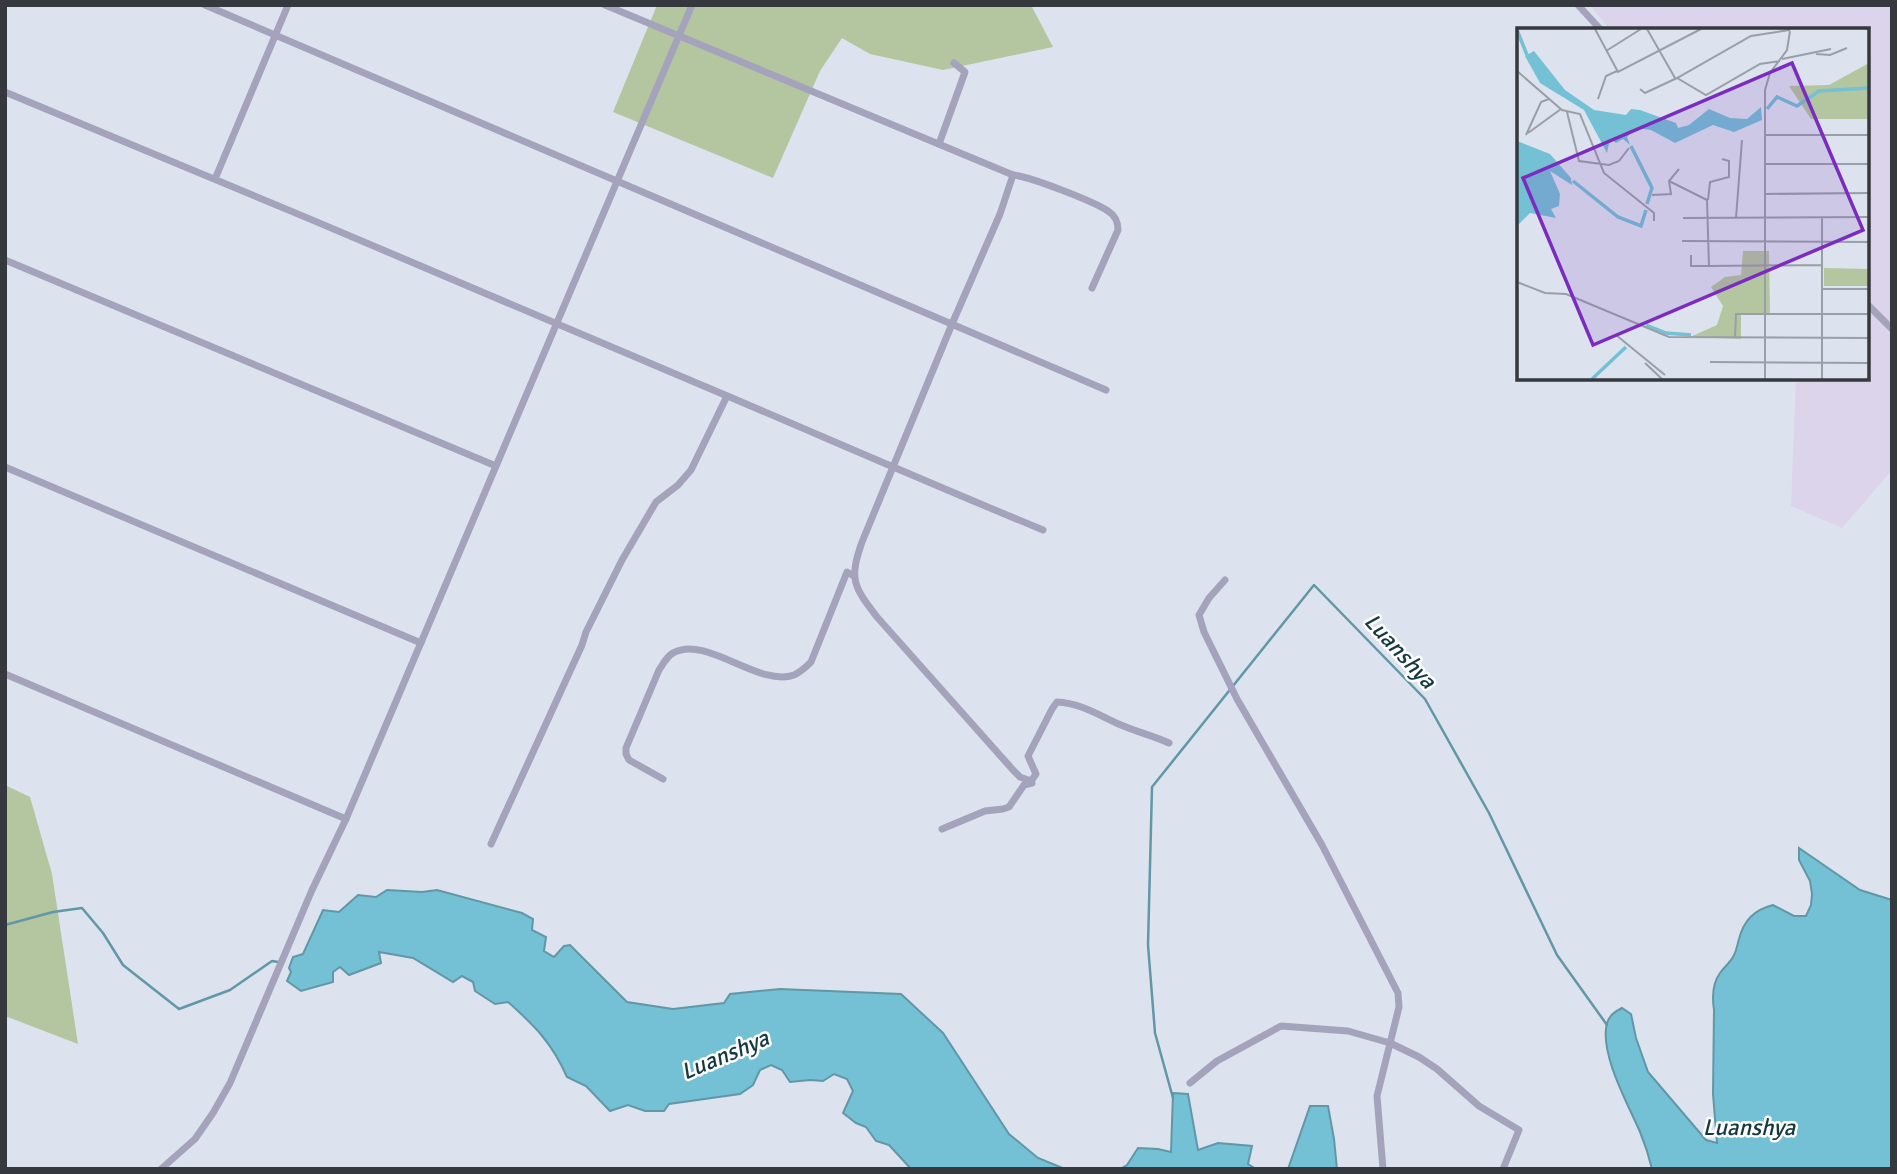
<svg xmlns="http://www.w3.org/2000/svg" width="1897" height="1174" viewBox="0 0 1897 1174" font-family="Signika,sans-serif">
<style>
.industrial{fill:#dcd4ea}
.green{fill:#b3c6a0}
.water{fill:#74c0d4;stroke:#6197a6;stroke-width:2}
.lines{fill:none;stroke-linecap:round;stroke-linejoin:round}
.stream{stroke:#6197a6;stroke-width:2.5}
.street{stroke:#a5a3bc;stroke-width:7}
.labels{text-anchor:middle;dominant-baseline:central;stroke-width:5;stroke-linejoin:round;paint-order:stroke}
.water-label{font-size:23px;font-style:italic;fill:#153942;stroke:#fff}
.inset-river{fill:none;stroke:#74c0d4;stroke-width:3.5}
.inset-road{fill:none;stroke:#999fa7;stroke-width:2}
.view{fill:#7b2cbf;fill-opacity:0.15;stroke:#7b2cbf;stroke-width:3.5}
.inset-edge{fill:none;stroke:#35383c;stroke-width:3.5}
</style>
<rect width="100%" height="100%" fill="#dce3ee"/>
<!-- industrial -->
<polygon class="industrial" points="1590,5 1892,5 1892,470 1842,528 1791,506 1796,378 1867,378 1867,30 1610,30"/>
<!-- green -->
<g class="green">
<polygon points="657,5 1031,5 1053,47 943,70 870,54 842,38 820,71 773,178 613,112"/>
<polygon points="5,785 30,797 52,874 78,1044 5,1016"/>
</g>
<!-- water -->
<g class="water">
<path d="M1799,848l61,42 32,10v269h-240c-3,-13 -7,-25 -12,-37 -12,-28 -41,-79 -33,-109 3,-8 7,-11 15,-15l9,6 5,24 12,34 58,68 11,3 -4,-49 1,-84c-2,-13 -2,-26 6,-37 5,-7 11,-11 14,-18 3,-5 3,-10 5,-16 5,-19 15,-29 34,-34l21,11h12l5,-11 1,-11 -2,-13 -11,-21z"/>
<path d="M387,890l35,2 15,-2 85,23 11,6 -1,11 14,7 -2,14 10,6 10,-11 6,-1 57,57 46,7 51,-6 6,-9 50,-5 121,5 42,39 66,101 29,24 27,11h-154l-22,-24 -13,-4 -10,-14 -10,-4 -13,-10 10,-22 -6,-12 -13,-5 -11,7 -13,-1 -20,2 -8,-12 -11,-5 -11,5 -7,15 -13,9 -71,10 -5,7h-19l-17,-6 -18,6 -24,-25 -19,-9c-15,-34 -32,-51 -59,-75l-13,2 -20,-13 -2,-9 -11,-6 -9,6 -40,-24 -34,-6 2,11 -32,12 -9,-8 -7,5v10l-32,9 -14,-10 4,-9 -2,-4 4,-11 10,-3 20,-44 16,2 19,-17 18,2z"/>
<polygon points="1173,1093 1188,1094 1198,1150 1218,1143 1252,1146 1248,1164 1256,1169 1120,1169 1127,1165 1138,1148 1158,1149 1171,1152"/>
<polygon points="1310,1106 1328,1106 1334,1139 1337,1169 1288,1169"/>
</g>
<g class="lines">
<!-- stream -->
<g class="stream">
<polyline points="5,925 53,912 82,908 103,933 123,965 179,1009 230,990 272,961 278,962"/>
<polyline points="1173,1098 1155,1033 1148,945 1152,787 1314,585 1425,699 1489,813 1557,955 1607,1025"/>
</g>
<!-- street -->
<g class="street">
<polyline points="205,5 1106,390"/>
<path d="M605,5l408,170 -13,39 -48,110 -90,218c-13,37 -9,44 15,75l136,153 7,7 11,4"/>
<polyline points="1578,5 1601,30"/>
<path d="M5,92c241,99 480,201 720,303 106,45 211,91 318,135"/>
<polyline points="939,144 965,72 954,63"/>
<path d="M1013,175c16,1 82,27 95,36 8,5 10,11 10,19l-26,58"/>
<polyline points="215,179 288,5"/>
<polyline points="5,260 496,466"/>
<polyline points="1867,304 1892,329"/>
<polyline points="5,467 421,643"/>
<polyline points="1225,580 1209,598 1199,615 1204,632 1237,699 1322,845 1398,993 1399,1007 1377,1096 1383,1169"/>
<polyline points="5,674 346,819"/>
<path d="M663,779l-34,-19 -3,-6v-6l33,-78c4,-6 8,-14 14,-17 33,-19 86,35 121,22 7,-3 12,-8 17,-13l36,-90 7,4"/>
<path d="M942,829l43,-18 18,-2 6,-2 15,-22 8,-2 -1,-2 5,-7 -8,-18 24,-47 5,-7c24,1 43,14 64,23 16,7 33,11 48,18"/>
<polyline points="491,844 582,645 586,632 622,560 656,502 678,485 691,470 727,396"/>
<polyline points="1190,1083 1217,1061 1281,1026 1348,1031 1390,1043 1419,1057 1437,1069 1479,1106 1519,1130 1503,1169"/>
<polyline points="161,1169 195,1139 213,1113 230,1083 312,890 346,819 692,5"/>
</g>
</g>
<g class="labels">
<!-- water labels -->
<g class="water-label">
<text transform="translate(1400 651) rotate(47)">Luanshya</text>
<text transform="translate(725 1055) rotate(-23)">Luanshya</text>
<text x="1749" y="1127">Luanshya</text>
</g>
</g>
<!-- overview -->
<g transform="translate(1517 28)">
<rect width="352" height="352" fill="#dce3ee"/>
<path d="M352,35v56h-58l-22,-33 40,-1zM226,223h26l1,64h-29v24l-51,-2 27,-12 6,-19 -12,-19 14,-10 16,-2zM307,240l45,1v17h-45z" fill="#b3c6a0"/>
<path d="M17,23l31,39 29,20 32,5 5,-6 9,1 36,13 2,5 11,-3 20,-16 21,9 17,1 14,-12 1,13 -28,12 -21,-7 -38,18 -24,-13 -15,-2 -9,9 3,8 -7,-6 -7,4 -6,-4 -3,14 -23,-43 -44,-27 -15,-27zM0,113l33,13 21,24 1,7 -22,-14 10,23 -1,12 -8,3 5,9 -26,-5 -13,13z" fill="#74c0d4"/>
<path class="inset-river" d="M0,2l10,25M250,81l10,-12 20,9 22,-15 50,-3M114,118l21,42 -5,16M56,153l45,36 23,9 5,-16M129,297l20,8 25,2M75,351l34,-32"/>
<path class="inset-road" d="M78,1l23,43 83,-43M130,1l28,49M89,23l35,-22M299,26l14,1 17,-7M265,31l49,-10M0,43l45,39 18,4 24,59 50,40v8M160,50l29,17 54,-31 20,-3M123,61l5,4 32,-15 74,-42 39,-6M81,71l8,-23 11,-5M50,84l12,49 30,4 10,-4 10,-13M11,105l33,-24M9,107l15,-33 8,-3M248,107h104M248,136h104M152,153l38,19 2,66 113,-1M248,166l104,-1M135,167l19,-1 -2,-13 10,-12M191,172l2,-18 19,-5v-16l-7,-2M166,190l186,-1M219,190l6,-78M305,190v161M165,213l187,1M174,227v11h18M0,254l28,11 21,1 103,43 200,1M306,261h46M99,307l49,40M218,310l1,-24h133M193,334l159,1M128,335l17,16M248,351v-289l5,-17 17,-23 3,-19"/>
<path class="view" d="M275,35l71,167 -270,115 -70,-167z"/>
<rect width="352" height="352" class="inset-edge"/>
</g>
<!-- border -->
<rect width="1897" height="1174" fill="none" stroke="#35383c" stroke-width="14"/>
</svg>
